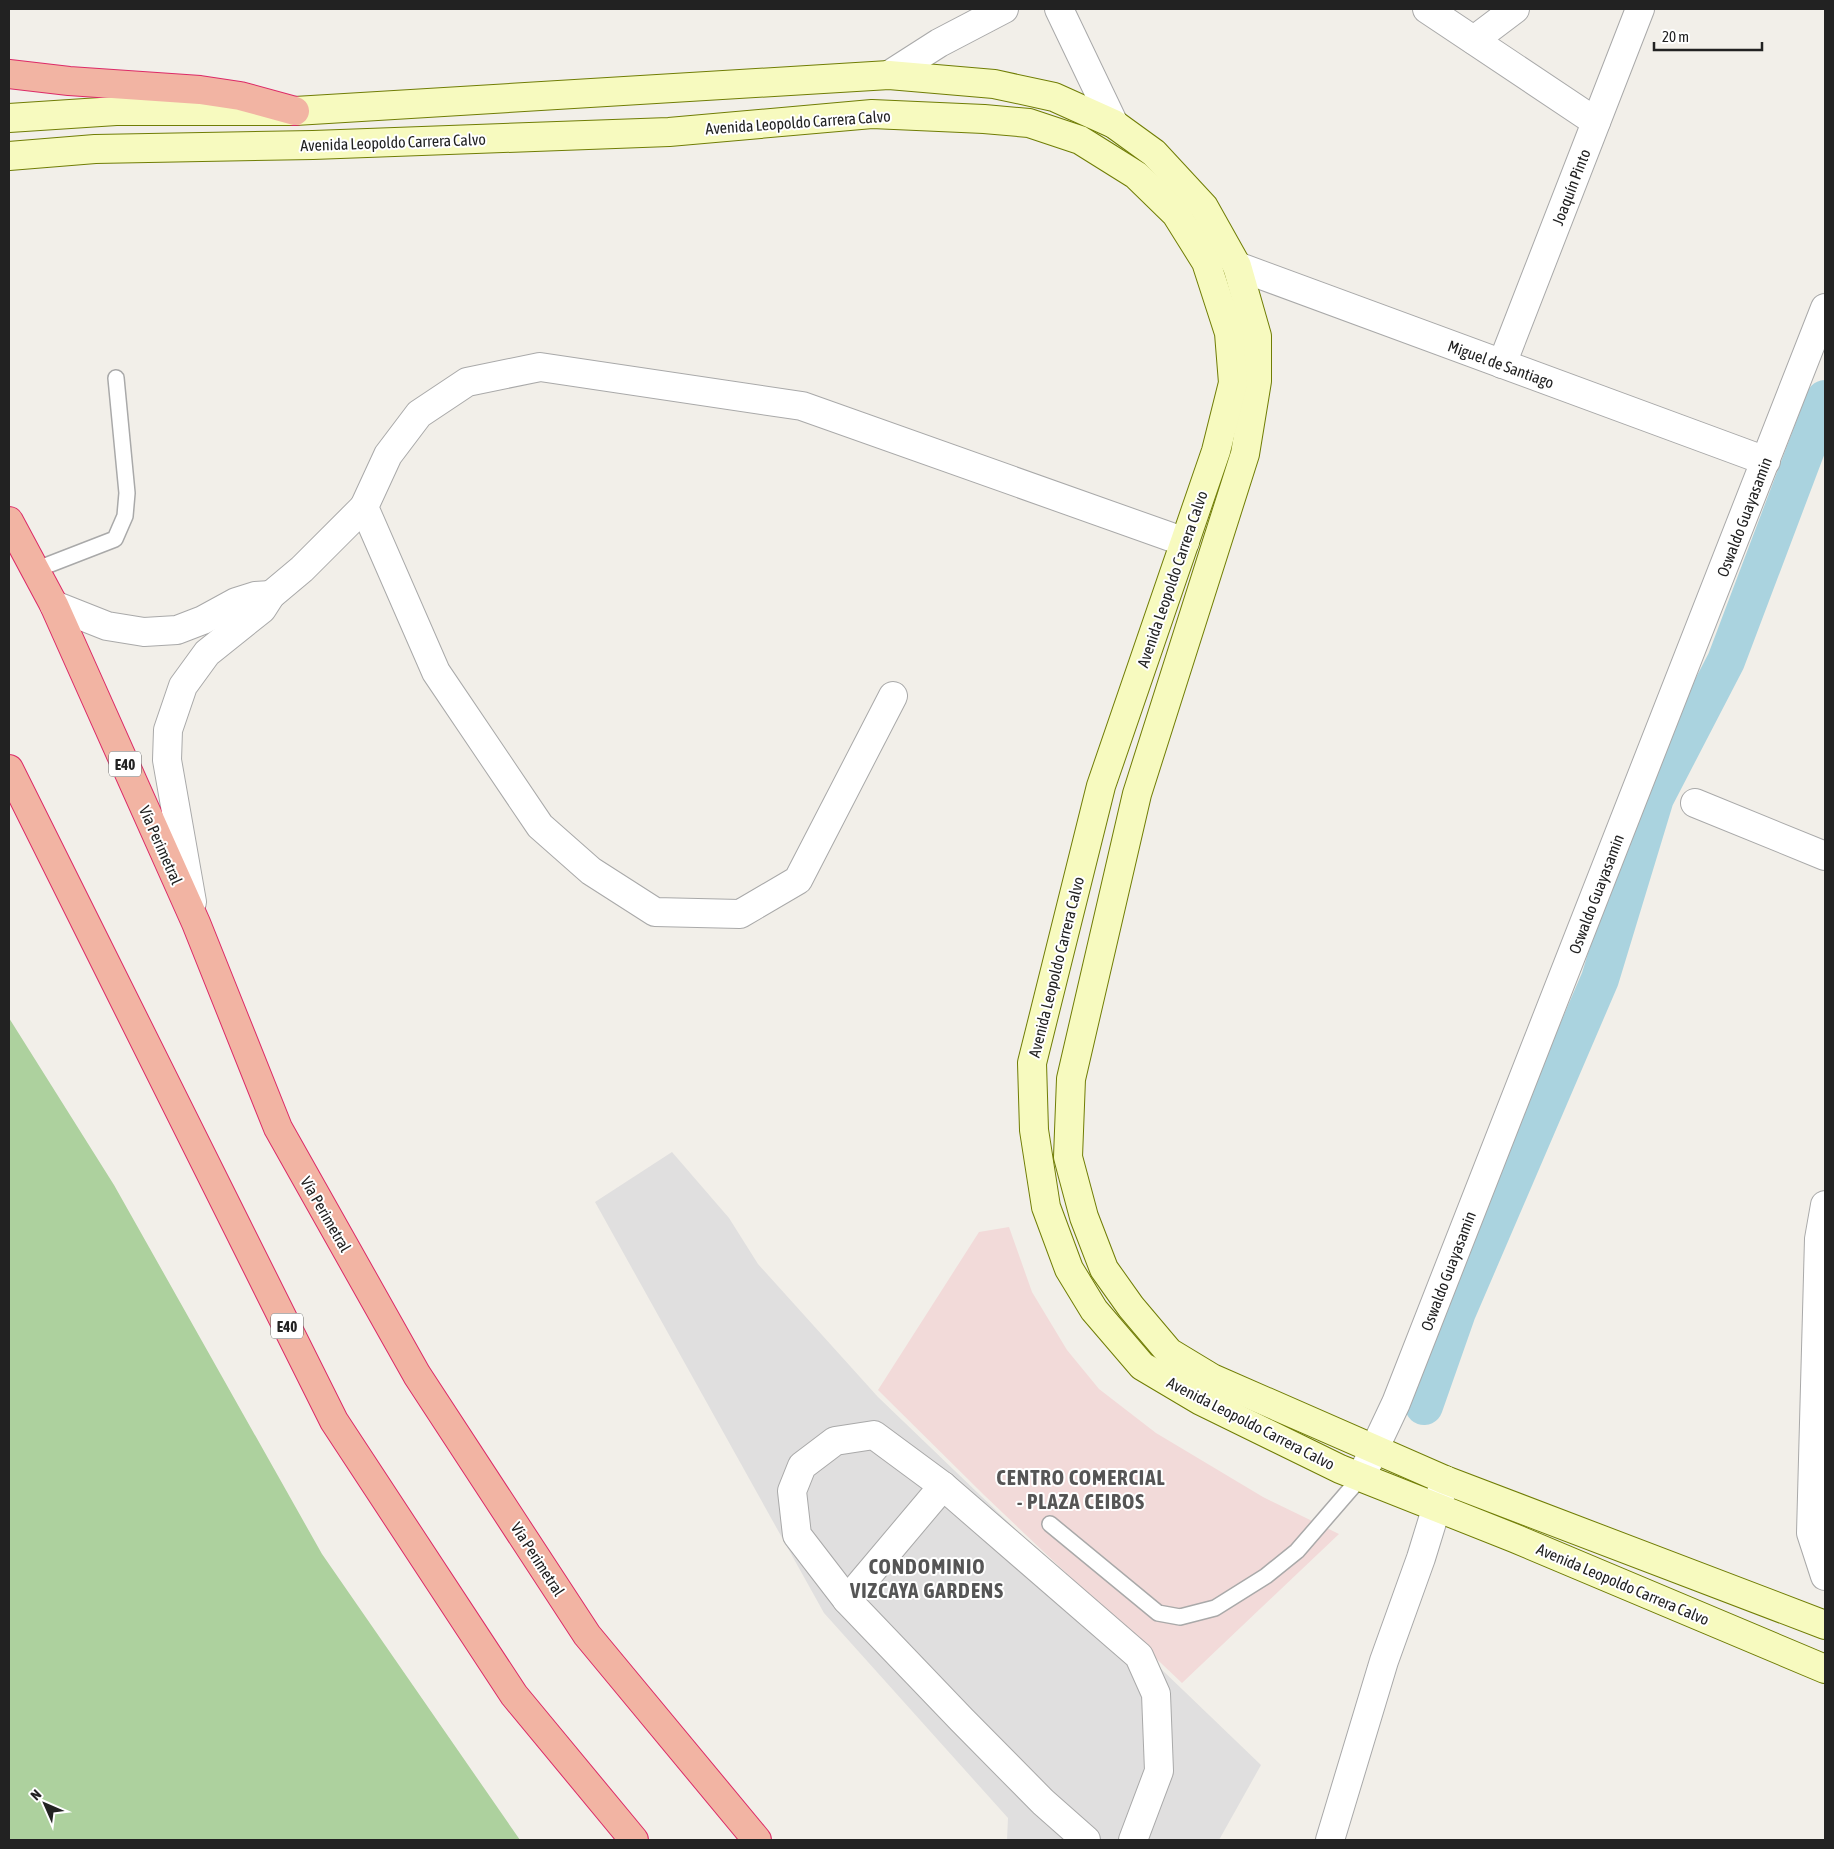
<svg xmlns="http://www.w3.org/2000/svg" width="1834" height="1849" viewBox="0 0 1834 1849" font-family="'Asap Condensed',sans-serif">
<style>
.residential{fill:#e0dfdf}
.commercial{fill:#f2dad9}
.forest{fill:#add19e}
.lines{fill:none;stroke-linecap:round;stroke-linejoin:round}
.canal{stroke:#aad3df;stroke-width:38}
.service-casing{stroke:#a9a9a9;stroke-width:18}
.minor-casing{stroke:#a9a9a9;stroke-width:30}
.secondary-casing{stroke:#707d05;stroke-width:30}
.trunk-casing{stroke:#dc2a67;stroke-width:30}
.service{stroke:#fff;stroke-width:15}
.minor{stroke:#fff;stroke-width:28}
.secondary{stroke:#f7fabf;stroke-width:28}
.trunk{stroke:#f2b4a3;stroke-width:28}
.labels{text-anchor:middle;dominant-baseline:central;stroke-width:4;stroke-linejoin:round;paint-order:stroke}
.shield{fill:#fff;stroke:#646464;stroke-width:1}
.shield-label{font-size:15px;font-weight:bold;fill:#222}
.street-label{font-size:16px;fill:#222;stroke:#fff}
.district-label{font-size:21px;font-weight:bold;letter-spacing:1px;fill:#555;stroke:#fff}
</style>
<rect width="100%" height="100%" fill="#f2efe9"/>
<!-- residential -->
<polygon class="residential" points="672,1152 729,1218 758,1264 878,1397 1261,1765 1219,1840 1007,1840 1008,1818 824,1613 595,1202"/>
<!-- commercial -->
<polygon class="commercial" points="1009,1227 1032,1292 1067,1350 1099,1389 1156,1433 1263,1497 1339,1534 1182,1683 984,1495 878,1390 979,1232"/>
<!-- forest -->
<polygon class="forest" points="9,1018 114,1185 322,1554 520,1840 9,1840"/>
<g class="lines">
<!-- canal -->
<polyline class="canal" points="1424,1406 1457,1312 1600,979 1655,798 1726,661 1825,399"/>
<!-- service casing -->
<g class="service-casing">
<g id="service">
<polyline points="35,570 115,539 125,516 127,493 116,378"/>
<polyline points="1050,1524 1158,1613 1180,1617 1215,1608 1266,1576 1297,1551 1361,1477"/>
</g>
</g>
<!-- minor casing -->
<g class="minor-casing">
<g id="minor">
<polyline points="1059,9 1114,124"/>
<polyline points="1427,9 1596,122"/>
<polyline points="1474,40 1515,9"/>
<polyline points="889,75 939,43 1004,9"/>
<polyline points="1237,266 1766,461"/>
<polyline points="1502,364 1640,9"/>
<polyline points="54,605 107,626 144,632 177,630 203,620 236,602 255,596 271,595"/>
<polyline points="893,696 798,880 740,914 655,912 591,871 540,826 436,672 364,507 388,455 419,414 467,382 540,367 802,406 1185,542"/>
<polyline points="1695,803 1825,856"/>
<polyline points="192,902 167,760 168,730 183,686 207,653 262,609 271,595 302,569 364,507"/>
<polyline points="1825,1205 1819,1239 1811,1533 1825,1576"/>
<polyline points="1361,1477 1396,1403 1825,308"/>
<polyline points="847,1600 943,1486"/>
<polyline points="1086,1840 1043,1802 962,1720 847,1600 797,1535 792,1491 802,1466 835,1441 874,1435 943,1486 1139,1656 1156,1694 1159,1771 1133,1840"/>
<polyline points="1330,1840 1384,1661 1421,1558 1445,1480"/>
</g>
</g>
<!-- secondary casing -->
<g class="secondary-casing">
<g id="secondary">
<polyline points="9,118 116,111 295,111 889,75 994,84 1054,97 1114,124 1154,153 1204,207 1237,266 1257,336 1257,381 1245,454 1137,794 1071,1079 1068,1157 1084,1217 1104,1269 1131,1307 1169,1352 1212,1378 1445,1480 1825,1625"/>
<polyline points="9,156 95,149 313,145 669,132 872,114 984,119 1029,123 1080,140 1136,175 1176,214 1206,262 1229,333 1233,383 1216,451 1101,786 1032,1063 1034,1130 1046,1207 1069,1269 1094,1310 1142,1366 1201,1401 1340,1469 1514,1538 1825,1669"/>
</g>
</g>
<!-- trunk casing -->
<g class="trunk-casing">
<g id="trunk">
<polyline points="9,74 69,81 200,90 240,96 295,111"/>
<polyline points="9,521 54,605 196,923 278,1128 417,1375 587,1635 757,1840"/>
<polyline points="9,769 334,1421 514,1695 634,1840"/>
</g>
</g>
<!-- service -->
<use href="#service" class="service"/>
<!-- minor -->
<use href="#minor" class="minor"/>
<!-- secondary -->
<use href="#secondary" class="secondary"/>
<!-- trunk -->
<use href="#trunk" class="trunk"/>
</g>
<g class="labels">
<!-- shield labels -->
<g class="shield">
<rect x="109" y="751.5" width="32" height="25" rx="4"/>
<rect x="271" y="1313.5" width="32" height="25" rx="4"/>
</g>
<g class="shield-label">
<text x="125" y="764">E40</text>
<text x="287" y="1326">E40</text>
</g>
<!-- street labels -->
<g class="street-label">
<text transform="translate(798 122) rotate(-4)">Avenida Leopoldo Carrera Calvo</text>
<text transform="translate(393 142) rotate(-2)">Avenida Leopoldo Carrera Calvo</text>
<text transform="translate(1571 187) rotate(-69)">Joaquín Pinto</text>
<text transform="translate(1501 364) rotate(20)">Miguel de Santiago</text>
<text transform="translate(1744 517) rotate(-69)">Oswaldo Guayasamin</text>
<text transform="translate(1172 579) rotate(-71)">Avenida Leopoldo Carrera Calvo</text>
<text transform="translate(161 845) rotate(66)">Vía Perimetral</text>
<text transform="translate(1596 894) rotate(-69)">Oswaldo Guayasamin</text>
<text transform="translate(1056 967) rotate(-76)">Avenida Leopoldo Carrera Calvo</text>
<text transform="translate(326 1214) rotate(60)">Vía Perimetral</text>
<text transform="translate(1448 1271) rotate(-69)">Oswaldo Guayasamin</text>
<text transform="translate(1251 1423) rotate(27)">Avenida Leopoldo Carrera Calvo</text>
<text transform="translate(538 1559) rotate(57)">Vía Perimetral</text>
<text transform="translate(1623 1584) rotate(23)">Avenida Leopoldo Carrera Calvo</text>
</g>
<!-- district labels -->
<g class="district-label">
<text x="1081" y="1477">CENTRO COMERCIAL<tspan x="1081" dy="24">- PLAZA CEIBOS</tspan></text>
<text x="927" y="1566">CONDOMINIO<tspan x="927" dy="24">VIZCAYA GARDENS</tspan></text>
</g>
</g>
<!-- border -->
<rect width="1834" height="1849" fill="none" stroke="#222222" stroke-width="20"/>
<!-- north arrow -->
<g transform="translate(45 1804) rotate(315)" stroke="#ffffff" stroke-width="4" paint-order="stroke">
<path d="M0-4L9 19L0 12L-9 19Z" fill="#222222"/>
<text y="-8" font-size="14" font-weight="bold" text-anchor="middle" fill="#222222">N</text>
</g>
<!-- scale -->
<path d="M1654 42v8h108v-8" fill="none" stroke="#222222" stroke-width="2.5"/>
<text x="1662" y="42" font-size="15" fill="#222222" stroke="#ffffff" stroke-width="4" paint-order="stroke">20 m</text>
</svg>
